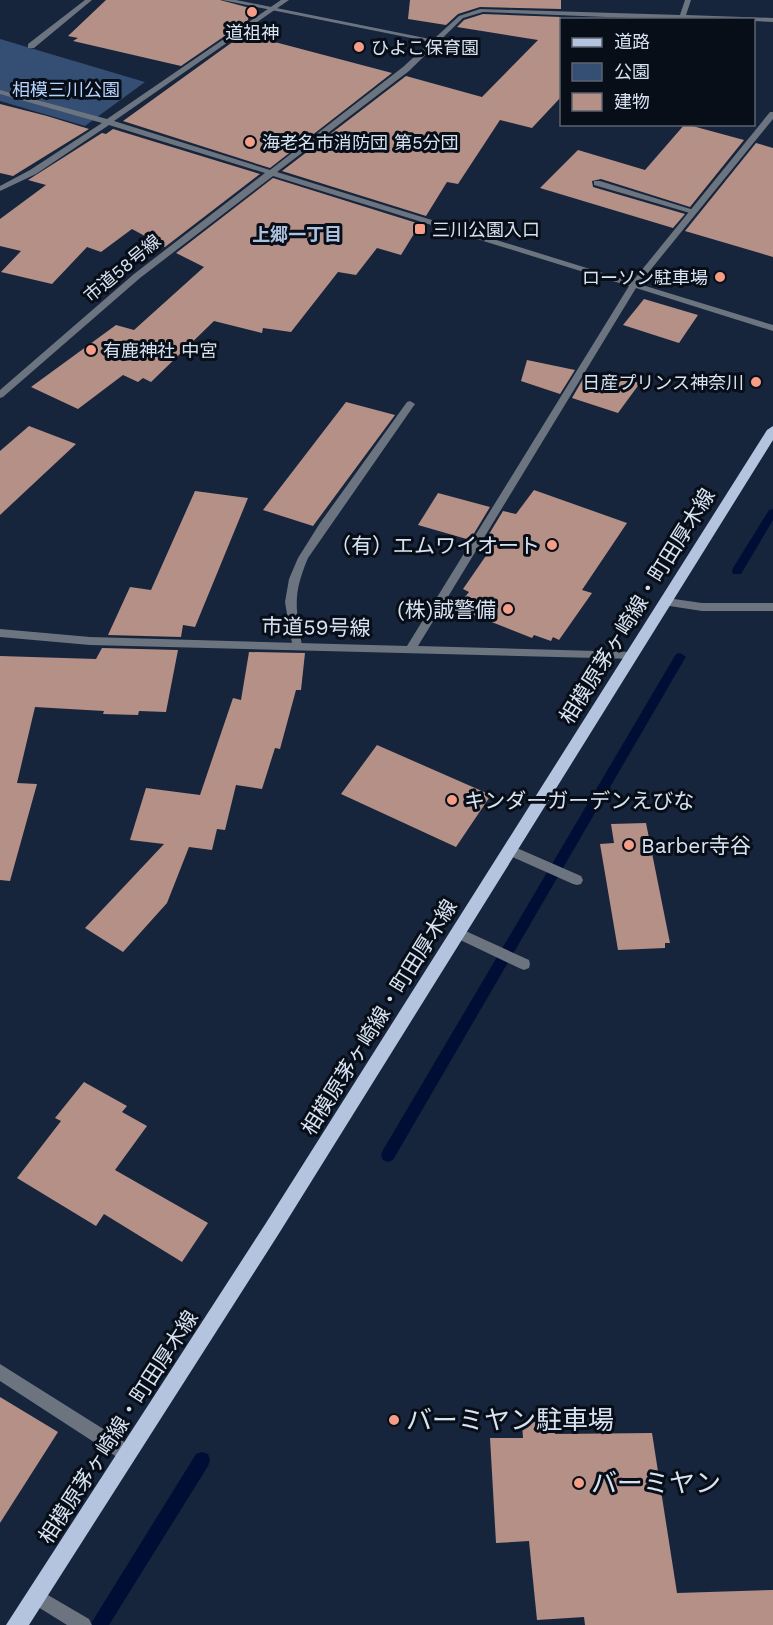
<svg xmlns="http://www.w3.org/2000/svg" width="773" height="1625" viewBox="0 0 773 1625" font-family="'Work Sans','Noto Sans JP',sans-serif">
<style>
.green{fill:#354e74}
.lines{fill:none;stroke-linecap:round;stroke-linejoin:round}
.stream{fill:#000e35;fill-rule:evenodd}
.building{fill:#b59087}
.service{fill:#6c7480;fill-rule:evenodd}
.minor{fill:#6c7480;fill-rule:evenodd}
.tertiary{fill:#6c7480;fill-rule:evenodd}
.primary{fill:#b4c4de;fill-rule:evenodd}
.poi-dot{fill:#f49e88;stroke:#080e18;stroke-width:2}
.labels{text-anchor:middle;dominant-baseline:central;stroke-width:6;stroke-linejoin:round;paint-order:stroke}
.far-poi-label{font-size:18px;fill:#d8e3f2;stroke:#080e18;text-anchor:start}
.far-park-label{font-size:18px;fill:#b7d3fe;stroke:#080e18}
.far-neighbourhood-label{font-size:18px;font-weight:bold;fill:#adc1df;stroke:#080e18}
.far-street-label{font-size:18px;fill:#d8e3f2;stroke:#080e18}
.poi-label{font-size:21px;fill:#d8e3f2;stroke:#080e18;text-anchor:end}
.street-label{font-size:21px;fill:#d8e3f2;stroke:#080e18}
.near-poi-label{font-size:26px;fill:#d8e3f2;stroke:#080e18;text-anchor:start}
</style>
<rect width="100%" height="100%" fill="#16253c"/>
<!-- green -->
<polygon class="green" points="0,39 145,82 85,126 0,101"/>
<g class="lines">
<!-- stream -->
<g class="stream">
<polygon points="773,509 773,520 741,574 733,574 732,571 733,568 769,510"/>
<polygon points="680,653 686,657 684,660 393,1160 388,1162 383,1160 381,1155 383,1150 676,654"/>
<polygon points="202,1452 208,1454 210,1460 208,1466 109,1625 90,1625 196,1454"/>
</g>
</g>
<!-- building -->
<g class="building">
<polygon points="106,0 220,0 250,8 248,20 181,66 73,41 78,38 68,36"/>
<polygon points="410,0 561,0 561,9 480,7 458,14 446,25 408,19"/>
<polygon points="483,14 561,17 561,97 532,128 500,120 458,184 447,182 426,216 282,171 406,76 482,97 538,40 457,27 464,20"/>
<polygon points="245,33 245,34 392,73 270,168 123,121"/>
<polygon points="0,104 47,116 89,129 13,176 0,173"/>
<polygon points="685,124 744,140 690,207 601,179 592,181 593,187 685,214 673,228 540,188 578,150 645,170"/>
<polygon points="113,129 260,174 165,247 132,229 101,252 87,247 52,284 1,272 21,251 0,246 0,219 46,185 28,180 102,133 106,134"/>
<polygon points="756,143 773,148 773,257 685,231"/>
<polygon points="273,178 420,224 401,255 377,248 356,275 338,272 291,332 263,328 262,333 214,321 151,382 143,378 138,382 123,375 78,409 31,387 116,325 134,330 204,267 176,253"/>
<polygon points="644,299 698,315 679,343 623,325"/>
<polygon points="527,360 575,370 560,394 521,381"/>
<polygon points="587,372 640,383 618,413 572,398"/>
<polygon points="346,402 395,415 313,526 263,510"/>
<polygon points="29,426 76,444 0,515 0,451"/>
<polygon points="534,490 627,523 582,590 592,593 559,640 553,637 551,641 534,635 532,638 456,608 469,592 463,589 492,547 483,544 503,511 516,514"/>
<polygon points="195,491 248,498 195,627 183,625 181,637 108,635 130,587 151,590"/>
<polygon points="438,493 490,507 470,540 418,525"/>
<polygon points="102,648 178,650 166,712 139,711 138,715 103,714 104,711 35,707 17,783 37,784 10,881 0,880 0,656 96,659"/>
<polygon points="249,652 305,653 301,690 296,690 280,749 275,748 262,789 236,785 225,830 217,829 212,850 189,847 167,903 123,952 85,928 164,844 130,840 146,788 200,795 233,698 241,700"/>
<polygon points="377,745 491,795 456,847 341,794"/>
<polygon points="646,823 670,943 665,943 665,948 618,950 600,844 614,843 611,824"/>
<polygon points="84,1082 127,1106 122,1112 147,1126 115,1170 208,1223 182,1262 104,1214 96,1226 17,1178 61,1121 55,1118"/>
<polygon points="0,1397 58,1432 0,1523"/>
<polygon points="554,1421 555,1434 652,1433 677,1593 773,1590 773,1625 585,1625 584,1617 537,1620 529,1541 496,1543 490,1438 523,1438 522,1423"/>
</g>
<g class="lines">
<!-- service -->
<g class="service">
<polygon points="85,0 92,0 34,48 28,48 28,44"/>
<polygon points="222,0 236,0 440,41 436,43"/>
<polygon points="594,181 600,181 697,211 690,213 594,185"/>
<path d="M410,401l5,3 -107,154c-16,38 -12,49 -6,88l-5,4 -4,-1 -8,-47 4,-23 9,-21 22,-35 87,-121z"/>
<polygon points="510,845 581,876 583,880 581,884 577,885 573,884 506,854 504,850 506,846"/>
<polygon points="459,928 529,960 530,964 529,968 524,970 519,968 454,937 453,933 454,929"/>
<polygon points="36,1588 89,1619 92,1625 67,1625 30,1602 28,1596 30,1590"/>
</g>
<!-- minor -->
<g class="minor">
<polygon points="281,0 289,0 114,121 270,170 403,67 459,16 480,9 680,15 685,0 691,0 686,15 773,18 773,22 754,21 754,20 680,20 483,12 463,18 409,71 277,172 632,282 770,112 773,112 773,119 639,284 773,325 773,331 636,288 418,646 632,652 636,653 638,656 636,659 90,645 0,637 0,629 90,637 407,646 629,286 273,176 140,278 3,397 0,398 0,390 134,274 265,173 109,125 36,174 0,191 0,186 30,170 102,123 0,94 0,90 107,119"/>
<polygon points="0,1364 132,1447 134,1453 132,1459 126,1461 120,1459 0,1381"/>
</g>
<!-- tertiary -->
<polygon class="tertiary" points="667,598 702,603 773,603 773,611 702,611 663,605 662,602"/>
<!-- primary -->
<polygon class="primary" points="773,426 773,440 278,1235 29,1625 6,1625 266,1223 767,430"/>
</g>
<!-- markers -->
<g class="poi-dot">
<circle cx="252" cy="12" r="6"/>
<circle cx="359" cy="47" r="6"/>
<circle cx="250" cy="142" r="6"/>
<rect x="414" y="223" width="12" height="12" rx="3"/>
<circle cx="720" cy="277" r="6"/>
<circle cx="91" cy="350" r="6"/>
<circle cx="756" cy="382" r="6"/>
<circle cx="552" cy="545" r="6"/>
<circle cx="508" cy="609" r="6"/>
<circle cx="452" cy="800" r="6"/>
<circle cx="629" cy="845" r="6"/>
<circle cx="394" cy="1420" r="6"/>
<circle cx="579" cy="1483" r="6"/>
</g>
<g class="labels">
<!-- far-poi labels -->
<g class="far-poi-label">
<text x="252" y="32" text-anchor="middle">道祖神</text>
<text x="371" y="47">ひよこ保育園</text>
<text x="262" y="142">海老名市消防団 第5分団</text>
<text x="432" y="229">三川公園入口</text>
<text x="708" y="277" text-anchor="end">ローソン駐車場</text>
<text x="103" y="350">有鹿神社 中宮</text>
<text x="744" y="382" text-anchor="end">日産プリンス神奈川</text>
</g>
<!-- far-park labels -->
<g class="far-park-label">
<text x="66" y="89">相模三川公園</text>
</g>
<!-- far-neighbourhood labels -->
<g class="far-neighbourhood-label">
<text x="297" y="234">上郷一丁目</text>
</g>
<!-- far-street labels -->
<g class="far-street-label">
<text transform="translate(122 268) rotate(-40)">市道58号線</text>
</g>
<!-- poi labels -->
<g class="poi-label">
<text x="540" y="545">（有）エムワイオート</text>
<text x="496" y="609">(株)誠警備</text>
<text x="464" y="800" text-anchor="start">キンダーガーデンえびな</text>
<text x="641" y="845" text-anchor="start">Barber寺谷</text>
</g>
<!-- street labels -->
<g class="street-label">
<text transform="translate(637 606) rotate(-58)">相模原茅ヶ崎線・町田厚木線</text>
<text transform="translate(316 627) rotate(1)">市道59号線</text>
<text transform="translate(379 1017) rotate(-58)">相模原茅ヶ崎線・町田厚木線</text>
<text transform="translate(118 1427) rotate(-57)">相模原茅ヶ崎線・町田厚木線</text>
</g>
<!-- near-poi labels -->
<g class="near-poi-label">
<text x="406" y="1420">バーミヤン駐車場</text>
<text x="591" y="1483">バーミヤン</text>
</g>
</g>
<!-- legend -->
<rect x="560" y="18" width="195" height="108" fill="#080e18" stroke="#5b636f" stroke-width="1.5"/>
<rect x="572" y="38" width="30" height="9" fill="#b4c4de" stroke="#5b636f" stroke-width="1.5"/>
<text x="614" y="48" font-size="18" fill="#d8e3f2">道路</text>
<rect x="572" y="63" width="30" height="18" fill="#354e74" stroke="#5b636f" stroke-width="1.5"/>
<text x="614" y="78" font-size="18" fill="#d8e3f2">公園</text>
<rect x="572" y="93" width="30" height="18" fill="#b59087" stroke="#5b636f" stroke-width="1.5"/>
<text x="614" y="108" font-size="18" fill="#d8e3f2">建物</text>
</svg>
